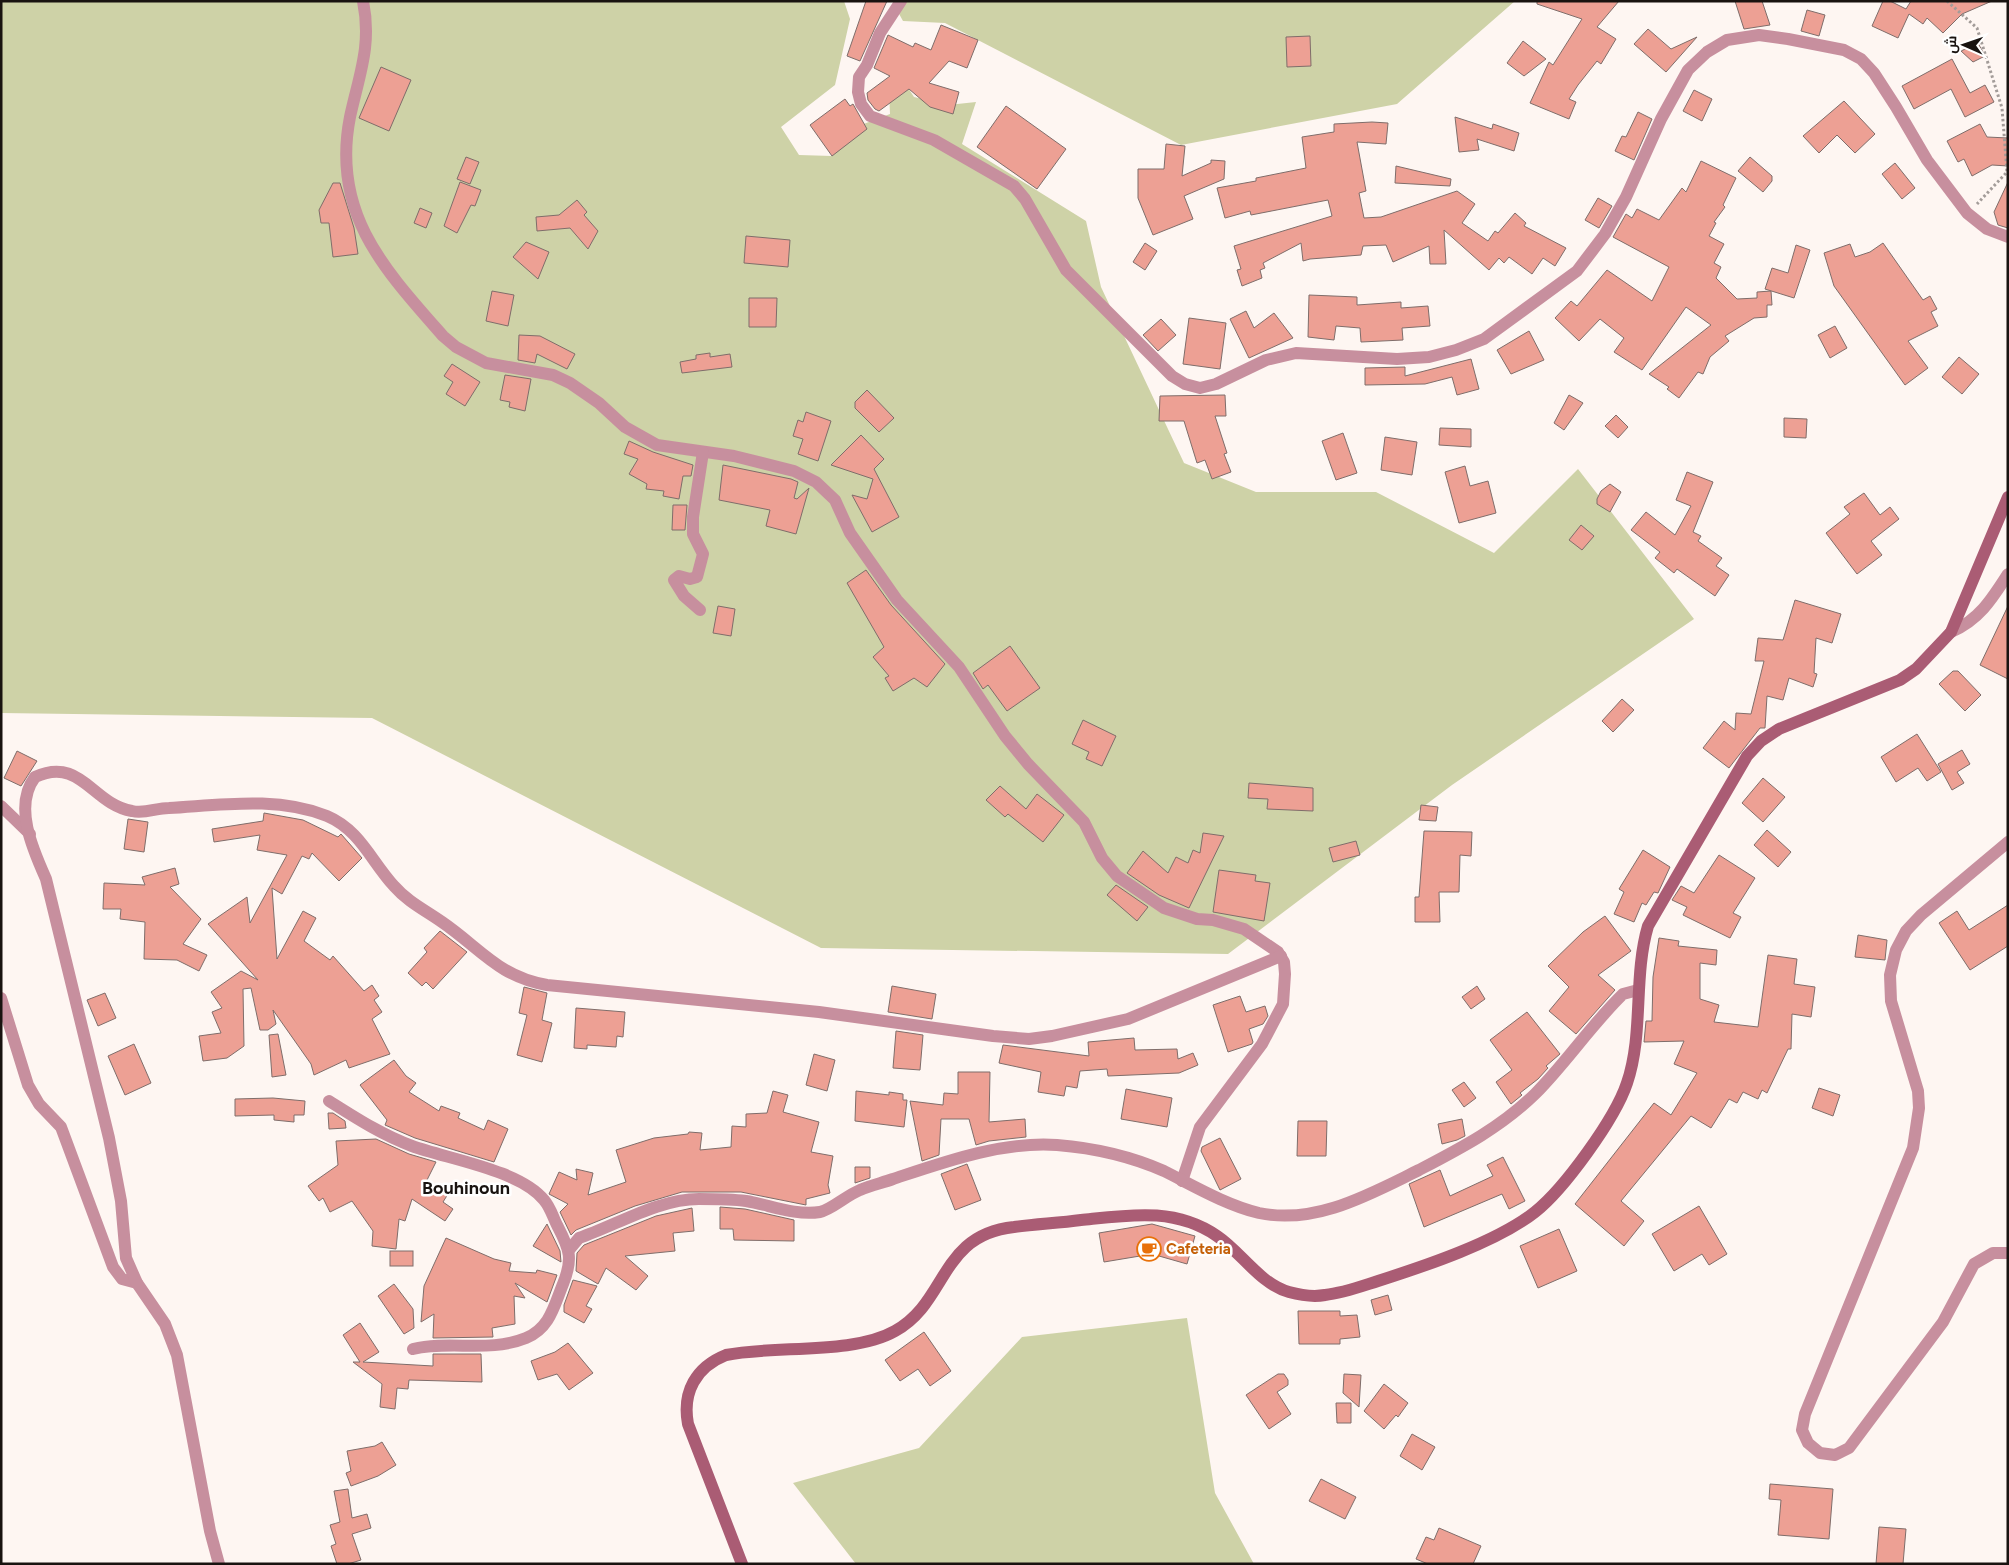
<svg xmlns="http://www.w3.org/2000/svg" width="2009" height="1565" viewBox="0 0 2009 1565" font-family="Figtree,Cairo,sans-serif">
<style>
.green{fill:#ced2a7}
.building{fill:#eda094;stroke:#7f6d6a}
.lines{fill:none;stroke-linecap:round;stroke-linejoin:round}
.path{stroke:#a39c99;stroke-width:3;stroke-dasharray:2.5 2.5;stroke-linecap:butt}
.street{stroke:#c78f9e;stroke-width:12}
.secondary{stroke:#aa5c74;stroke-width:12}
.labels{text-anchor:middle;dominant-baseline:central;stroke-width:5;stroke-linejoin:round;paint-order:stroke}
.food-label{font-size:15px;font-weight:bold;fill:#c56008;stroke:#fff;text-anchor:start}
.quarter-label{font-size:18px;font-weight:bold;fill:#191310;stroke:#fff}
</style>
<rect width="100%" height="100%" fill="#fef6f2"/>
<!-- green -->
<g class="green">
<polygon points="1,1 844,1 850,19 835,85 781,127 799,155 832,156 861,125 890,114 889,91 901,77 914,97 948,105 976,102 962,144 1086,221 1101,287 1184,463 1256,492 1376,492 1494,553 1578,469 1694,619 1452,785 1228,954 821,948 372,718 1,713"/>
<polygon points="892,1 1515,1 1397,104 1181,145 945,23 903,21"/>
<polygon points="1187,1318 1215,1493 1254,1564 856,1564 793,1483 919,1448 1022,1337"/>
</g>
<!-- building -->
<g class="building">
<polygon points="866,1 887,1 860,61 847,56"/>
<polygon points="1537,1 1619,1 1597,27 1616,39 1601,64 1597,61 1578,85 1569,99 1576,102 1569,119 1530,103 1549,62 1553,65 1582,19 1537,4"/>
<polygon points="1735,1 1762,1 1770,25 1744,29"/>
<polygon points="1883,1 1890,1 1906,9 1911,1 1992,1 1962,14 1943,33 1927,18 1923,24 1909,14 1898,38 1872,26"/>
<polygon points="1807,10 1825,15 1819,36 1801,31"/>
<polygon points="941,25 978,40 967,68 949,61 929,83 959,92 953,114 930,107 909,89 879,111 875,109 868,100 867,93 890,76 874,68 888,35 913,47 915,43 931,50"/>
<polygon points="1648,29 1671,49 1697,37 1666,72 1634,44"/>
<polygon points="1310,36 1311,66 1287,67 1286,37"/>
<polygon points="1523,41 1546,59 1524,76 1507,63"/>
<polygon points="1978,43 1985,56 1973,62 1961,51"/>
<polygon points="1952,59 1970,93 1985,85 1994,102 1965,117 1951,89 1914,109 1902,86"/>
<polygon points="381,67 411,80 389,131 359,118"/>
<polygon points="1694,90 1712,99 1702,121 1683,111"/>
<polygon points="845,99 850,106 853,104 867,129 832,156 810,125"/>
<polygon points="1844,101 1875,134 1855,153 1837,135 1819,153 1803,136"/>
<polygon points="1006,106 1066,149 1037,189 977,147"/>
<polygon points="1638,112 1652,119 1634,160 1615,151 1622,136 1626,137"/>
<polygon points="1455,117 1492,129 1493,124 1519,133 1514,151 1477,139 1479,150 1459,152"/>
<polygon points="1372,122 1388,123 1386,144 1357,142 1366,191 1359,193 1364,218 1381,217 1457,191 1475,204 1462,223 1488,241 1495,231 1498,233 1515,213 1526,223 1524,226 1566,248 1555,266 1543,258 1532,274 1509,257 1504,263 1499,258 1489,270 1444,230 1446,264 1430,264 1429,246 1393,262 1386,245 1363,246 1361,255 1310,259 1303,261 1301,243 1263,263 1265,268 1260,270 1262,278 1242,286 1237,270 1241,269 1234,246 1332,216 1328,200 1251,215 1250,211 1225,218 1217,188 1256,181 1256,178 1306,168 1302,137 1334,132 1334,124"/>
<polygon points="1980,124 1987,137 2008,138 2008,166 1992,165 1972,176 1964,159 1958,162 1947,141"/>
<polygon points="1166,144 1185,146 1182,176 1211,163 1211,160 1225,161 1224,179 1184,196 1193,219 1153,235 1138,198 1138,169 1164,169"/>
<polygon points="466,157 479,162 470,184 457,179"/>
<polygon points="1750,157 1772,176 1772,181 1763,192 1738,171"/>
<polygon points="1701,161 1736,178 1723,205 1725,207 1714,222 1716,223 1709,236 1724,244 1714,263 1721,267 1716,278 1737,299 1757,298 1757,292 1771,291 1772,305 1767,305 1767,317 1754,318 1725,336 1729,341 1710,357 1703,374 1698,372 1679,398 1667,389 1669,387 1649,374 1711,325 1686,307 1642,370 1614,352 1624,338 1600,319 1579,341 1555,318 1571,301 1577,306 1607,270 1652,301 1669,267 1613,237 1626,214 1632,218 1637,209 1659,220 1682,188 1686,192"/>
<polygon points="1895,163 1915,188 1902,199 1882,174"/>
<polygon points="1396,166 1451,179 1450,186 1395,183"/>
<polygon points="460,182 481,190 475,206 471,205 457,233 444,226"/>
<polygon points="2008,182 2008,228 1998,225 1994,212"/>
<polygon points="333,183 340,183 354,228 358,254 333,257 329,223 321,223 319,210"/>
<polygon points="1598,198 1612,206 1599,228 1585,220"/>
<polygon points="577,200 587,212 584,215 598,231 588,249 570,228 537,231 536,217 559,215"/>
<polygon points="420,208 432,213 426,228 414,223"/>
<polygon points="746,236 790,240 788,267 744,263"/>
<polygon points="526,242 549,252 538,279 513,257"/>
<polygon points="1145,243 1157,251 1145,270 1133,262"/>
<polygon points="1883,243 1923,300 1930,296 1937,309 1931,312 1938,326 1908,341 1928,368 1905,385 1834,286 1824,253 1850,244 1855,257 1870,252"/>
<polygon points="1796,245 1810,250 1794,298 1765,289 1772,268 1788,273"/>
<polygon points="492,291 514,295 508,326 486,321"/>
<polygon points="1309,295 1357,297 1357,305 1401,302 1401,308 1428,306 1430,326 1402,328 1403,340 1361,342 1360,328 1336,326 1334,340 1308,337"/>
<polygon points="749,298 777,298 776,327 749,327"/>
<polygon points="1246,311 1254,328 1274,313 1293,338 1249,358 1230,319"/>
<polygon points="1189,318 1226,323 1220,369 1183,364"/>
<polygon points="1161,319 1176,335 1158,351 1143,335"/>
<polygon points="1835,326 1847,348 1830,358 1818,335"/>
<polygon points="1529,331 1544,360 1511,374 1497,350"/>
<polygon points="519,335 540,336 575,354 567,369 537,354 535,363 518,360"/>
<polygon points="710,353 710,357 730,354 732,367 682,373 680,362 696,359 696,355"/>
<polygon points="1959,357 1979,374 1962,394 1942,377"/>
<polygon points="1471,359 1479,389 1457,395 1452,377 1425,384 1365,385 1365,368 1405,367 1405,376"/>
<polygon points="452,364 480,382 465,406 446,394 453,382 444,376"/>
<polygon points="505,375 531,379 525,411 509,407 510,402 500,400"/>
<polygon points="867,390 894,418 879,432 855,408 855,402"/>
<polygon points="1225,395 1226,416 1215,416 1227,453 1224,454 1231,472 1212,479 1205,460 1197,463 1184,421 1159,421 1160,396"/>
<polygon points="1569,395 1583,403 1564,430 1554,423"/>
<polygon points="806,412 831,421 818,461 798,454 803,439 793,436 798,420 803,422"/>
<polygon points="1616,415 1628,427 1618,438 1605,426"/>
<polygon points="1784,418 1807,419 1806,438 1784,437"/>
<polygon points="1440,428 1471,429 1471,447 1439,445"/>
<polygon points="1343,433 1357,473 1336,480 1322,441"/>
<polygon points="861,435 884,459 874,469 899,517 872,532 852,495 867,499 873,479 831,465"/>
<polygon points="1385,437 1417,442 1412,475 1381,470"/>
<polygon points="629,441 653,452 693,465 691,476 683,476 679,499 663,496 664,491 646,489 647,484 629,474 638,459 624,454"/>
<polygon points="723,465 791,479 798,482 794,498 797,499 809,488 796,534 766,526 770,510 719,500"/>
<polygon points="1465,466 1470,486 1488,481 1496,513 1459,523 1445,472"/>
<polygon points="1687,472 1713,482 1693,532 1701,536 1698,541 1722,558 1716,566 1729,575 1715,596 1677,569 1674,573 1655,558 1660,552 1631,530 1646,512 1675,535 1691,506 1676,500"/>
<polygon points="1610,484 1621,492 1610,512 1597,504 1597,499 1601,491"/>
<polygon points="1864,493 1880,515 1890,507 1899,519 1871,541 1882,555 1857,574 1826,533 1850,514 1844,507"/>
<polygon points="673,505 687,505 685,530 672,530"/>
<polygon points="1581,525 1594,536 1582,550 1569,540"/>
<polygon points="866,570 891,605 945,664 927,687 914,678 893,691 885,678 889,676 873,657 884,647 847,583"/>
<polygon points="1795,600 1841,614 1832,643 1816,638 1814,673 1817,674 1813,687 1789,678 1783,700 1767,696 1765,728 1760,728 1729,768 1703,748 1724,721 1735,730 1736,713 1751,714 1764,661 1755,661 1758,638 1783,640"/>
<polygon points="718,606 735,609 731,636 713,633"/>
<polygon points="2008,606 2008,679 1980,665"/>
<polygon points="1010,646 1040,688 1007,711 988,685 983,689 973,673"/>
<polygon points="1953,671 1958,671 1981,695 1965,711 1939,684"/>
<polygon points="1622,699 1634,710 1613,732 1602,721"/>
<polygon points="1083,720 1116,736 1102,766 1086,759 1089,752 1072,744"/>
<polygon points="1917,734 1941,772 1927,781 1918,768 1896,782 1881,757"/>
<polygon points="1962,750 1970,764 1957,772 1964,783 1952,790 1938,764"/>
<polygon points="17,751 37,761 21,786 4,778"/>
<polygon points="1763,778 1785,797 1763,822 1742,803"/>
<polygon points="1249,783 1313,788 1313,811 1267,809 1268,799 1248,798"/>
<polygon points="1000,786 1026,809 1037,794 1064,815 1043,842 1008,814 1005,817 986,800"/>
<polygon points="1421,805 1438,807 1436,821 1419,820"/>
<polygon points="264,813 303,820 338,837 341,834 362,858 339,881 312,853 309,859 302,856 282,894 272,888 277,959 303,911 316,918 304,941 330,960 333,956 364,991 372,985 379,996 374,1000 382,1012 372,1019 390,1054 349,1068 346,1060 314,1075 311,1064 273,1010 276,1024 268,1030 260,1030 251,988 243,989 244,1046 227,1058 203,1061 199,1036 221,1033 212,1012 222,1008 211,992 241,971 258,980 208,924 247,897 250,923 287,855 257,850 260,835 214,842 212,829 263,821"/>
<polygon points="128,819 148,822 144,852 124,849"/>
<polygon points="1767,830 1791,852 1778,867 1754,845"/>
<polygon points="1424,831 1472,832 1471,856 1460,855 1459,892 1439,892 1440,922 1415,922 1415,897 1419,897"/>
<polygon points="1203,833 1224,836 1189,908 1159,895 1127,873 1143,851 1168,873 1176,857 1188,863 1193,850 1200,853"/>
<polygon points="1356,841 1360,855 1333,862 1329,848"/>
<polygon points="1643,850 1670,867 1658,893 1654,892 1646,905 1642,903 1634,922 1614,914 1624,892 1619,889"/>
<polygon points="1719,855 1755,878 1733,913 1741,917 1730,938 1683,915 1687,907 1672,900 1681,886 1694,893"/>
<polygon points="175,868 179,884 170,887 201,919 183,944 207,955 199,971 177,960 144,959 145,922 120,919 121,909 103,909 104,883 145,885 142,877"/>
<polygon points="1219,870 1256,875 1255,881 1270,883 1264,921 1213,912"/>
<polygon points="1116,885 1148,907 1137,921 1107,895"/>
<polygon points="2008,905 2008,946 1970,970 1939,923 1957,911 1969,930"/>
<polygon points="1605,916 1631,951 1598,975 1615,990 1576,1034 1549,1011 1569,987 1548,966 1583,932"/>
<polygon points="440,931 467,952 433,989 426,982 422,986 408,973 427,952 424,948"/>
<polygon points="1858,935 1887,940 1885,960 1855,957"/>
<polygon points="1659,938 1679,941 1678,946 1717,950 1716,965 1700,963 1700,999 1719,1005 1714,1022 1758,1027 1768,955 1797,959 1794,984 1815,987 1811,1017 1792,1014 1791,1049 1788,1049 1767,1093 1762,1090 1758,1099 1743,1092 1737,1103 1729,1099 1711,1128 1691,1116 1621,1201 1644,1221 1624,1246 1575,1204 1654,1103 1671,1115 1697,1073 1674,1064 1684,1041 1644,1042 1646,1021 1652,1021 1653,977"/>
<polygon points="892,986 936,994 932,1019 888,1012"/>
<polygon points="1477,986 1485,999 1471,1009 1462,997"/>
<polygon points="524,987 547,993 542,1020 552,1023 542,1062 517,1055 527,1015 519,1013"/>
<polygon points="105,993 116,1018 98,1026 87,1000"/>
<polygon points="1240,996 1246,1012 1265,1006 1268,1016 1263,1024 1249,1029 1253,1042 1252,1044 1228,1052 1213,1005"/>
<polygon points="576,1008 625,1012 623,1037 617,1036 616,1047 587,1045 587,1049 574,1048"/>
<polygon points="1527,1012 1560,1054 1546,1066 1548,1068 1538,1079 1520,1093 1522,1095 1511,1104 1496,1082 1512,1070 1490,1040"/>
<polygon points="896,1031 923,1035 920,1070 893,1068"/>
<polygon points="278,1034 286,1075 272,1077 269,1035"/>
<polygon points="1134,1038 1135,1050 1177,1049 1178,1059 1193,1053 1198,1065 1179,1073 1108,1076 1107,1069 1080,1071 1077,1088 1066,1086 1064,1096 1038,1092 1041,1072 999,1063 1003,1045 1089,1056 1088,1042"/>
<polygon points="134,1044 151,1083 125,1095 108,1056"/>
<polygon points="814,1054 835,1060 827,1091 806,1085"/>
<polygon points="394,1060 406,1076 416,1083 409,1092 439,1111 441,1106 460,1113 458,1118 484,1130 488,1120 508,1129 494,1162 415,1138 385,1125 387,1120 360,1085"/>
<polygon points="958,1072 990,1072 989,1122 1025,1119 1026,1137 989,1141 976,1145 969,1119 941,1119 939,1155 922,1161 910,1101 943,1105 944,1093 958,1094"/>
<polygon points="1464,1082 1476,1098 1464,1107 1452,1090"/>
<polygon points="1819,1088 1840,1095 1833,1116 1812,1108"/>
<polygon points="1126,1089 1172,1098 1167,1127 1121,1119"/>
<polygon points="773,1091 788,1095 783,1112 819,1122 811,1152 833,1156 828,1185 830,1193 806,1199 806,1205 741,1192 682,1192 635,1206 576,1230 571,1235 560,1212 568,1204 549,1194 559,1172 577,1180 576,1169 593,1173 588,1195 626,1182 616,1150 654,1138 688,1134 689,1132 702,1133 700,1150 731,1147 732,1126 746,1127 746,1114 767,1113"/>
<polygon points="856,1091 889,1095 889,1092 903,1094 903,1100 907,1100 904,1127 855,1121"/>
<polygon points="273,1098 305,1101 304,1115 294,1115 294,1122 274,1120 274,1115 235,1116 235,1099"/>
<polygon points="328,1113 333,1113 345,1121 346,1128 329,1129"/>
<polygon points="1462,1119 1465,1136 1457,1140 1442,1144 1438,1124"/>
<polygon points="1298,1121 1327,1121 1326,1156 1297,1156"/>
<polygon points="1220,1138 1241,1179 1220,1190 1201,1151 1202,1147"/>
<polygon points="376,1139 409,1154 436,1162 427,1180 448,1194 443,1202 453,1209 445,1221 412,1199 405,1221 399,1219 396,1249 372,1246 373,1231 352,1201 330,1212 323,1198 319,1201 308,1186 338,1165 336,1141"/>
<polygon points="1503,1157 1525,1201 1509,1209 1502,1194 1424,1227 1409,1184 1440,1170 1450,1196 1493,1176 1487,1165"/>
<polygon points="967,1164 981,1200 955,1210 941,1174"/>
<polygon points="855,1167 870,1167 870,1178 855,1183"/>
<polygon points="1699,1206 1727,1254 1709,1265 1702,1254 1674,1271 1652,1234"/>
<polygon points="720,1207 745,1209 794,1220 794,1241 734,1240 733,1229 720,1229"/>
<polygon points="692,1208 694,1231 673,1233 675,1251 625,1256 648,1276 636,1290 606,1268 598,1284 576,1271 577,1253 584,1245 656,1216"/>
<polygon points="547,1224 560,1251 561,1262 533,1246"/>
<polygon points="1152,1224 1195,1236 1187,1264 1152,1254 1104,1262 1099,1233"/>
<polygon points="1559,1229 1577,1271 1538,1288 1520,1246"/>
<polygon points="446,1238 494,1259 511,1263 509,1271 536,1273 537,1270 557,1275 547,1302 515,1283 525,1298 514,1296 515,1324 492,1328 493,1337 433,1338 434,1314 421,1322 424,1286"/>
<rect x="390" y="1251" width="23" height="15"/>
<polygon points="573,1280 597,1286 586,1306 592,1309 584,1323 564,1312 564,1305"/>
<polygon points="394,1284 413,1309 414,1328 404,1334 378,1296"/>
<polygon points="1388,1295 1392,1310 1375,1315 1371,1300"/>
<polygon points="1298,1311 1340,1311 1340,1316 1357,1315 1360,1337 1340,1339 1340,1344 1299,1344"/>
<polygon points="360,1323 379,1352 363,1362 433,1366 433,1354 481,1354 482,1382 409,1380 408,1389 397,1388 395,1409 380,1407 382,1384 353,1362 360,1362 343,1335"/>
<polygon points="924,1332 951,1371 930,1386 918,1369 900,1381 885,1360"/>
<polygon points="568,1343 593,1373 569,1390 557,1374 538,1380 531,1361 555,1352"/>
<polygon points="1278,1374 1284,1374 1288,1380 1288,1385 1277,1392 1291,1414 1269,1429 1246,1395"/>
<polygon points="1344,1374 1361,1375 1359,1407 1343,1393"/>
<polygon points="1384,1384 1408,1403 1398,1417 1396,1415 1384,1429 1364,1411"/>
<polygon points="1336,1403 1351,1403 1351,1423 1337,1423"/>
<polygon points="1412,1434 1435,1447 1422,1470 1400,1456"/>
<polygon points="382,1442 396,1465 378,1476 351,1486 346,1473 351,1471 347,1451 375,1446"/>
<polygon points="1321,1479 1356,1497 1345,1519 1309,1501"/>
<polygon points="1770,1484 1833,1489 1829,1539 1778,1535 1781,1500 1769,1499"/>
<polygon points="348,1489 352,1518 367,1514 371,1528 352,1534 361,1560 348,1564 337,1564 331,1546 336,1544 330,1525 340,1522 334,1491"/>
<polygon points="1879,1527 1906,1529 1903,1564 1876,1564"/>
<polygon points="1439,1528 1481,1546 1473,1564 1428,1564 1416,1559 1426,1537 1434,1540"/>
</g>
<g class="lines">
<!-- path -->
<polyline class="path" points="1947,1 1977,28 2002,108 2007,172 1977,204"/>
<!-- street -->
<g class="street">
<path d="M363,1c9,45 -4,74 -13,116 -19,96 34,152 93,219l13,11 30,16 67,12 17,8 29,20 26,24 32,18 77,11 60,15 22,11 19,18 15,33 47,67 62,67 46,69 23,28 56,58 18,36 15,18 47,32 33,11 16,1 31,9 34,23 6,10 1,12 -2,30 -21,40 -62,83 -18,54"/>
<polyline points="901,1 880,33 867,65 859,77 858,92 861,104 870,116 934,140 1014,186 1025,199 1066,270 1172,376 1185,384 1200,388 1216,384 1266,360 1296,353 1397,359 1429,357 1456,350 1484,339 1577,271 1605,234 1626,197 1661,119 1688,70 1707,52 1727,40 1759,35 1788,39 1844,50 1861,59 1874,73 1896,107 1927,160 1967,213 1987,229 2008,237"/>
<polyline points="700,610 684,596 674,580 679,576 690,579 697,577 703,554 693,534 693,517 703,452"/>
<path d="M1951,632c28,-12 41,-33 57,-58"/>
<polyline points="1,806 30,834"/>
<polyline points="2008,842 1921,915 1906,931 1896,950 1890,975 1891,1001 1918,1091 1919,1108 1913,1148 1805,1414 1802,1430 1808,1443 1820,1453 1835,1455 1849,1448 1943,1322 1974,1264 1993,1253 2008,1253"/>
<polyline points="1,998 28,1085 39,1104 61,1127 113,1267 122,1279 137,1283"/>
<path d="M329,1101c27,17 53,34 83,45 36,13 108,24 132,54 7,8 9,18 14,27 12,23 15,32 5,57 -9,22 -13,44 -37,54 -37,15 -76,2 -113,11"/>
<path d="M569,1250l10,-12c38,-13 79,-39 120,-39 15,0 32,0 47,2 24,4 49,15 74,11 11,-2 27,-17 40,-22 11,-5 22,-7 33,-11 51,-17 109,-38 164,-34 37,3 73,11 107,26 30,15 62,34 95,42 57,12 111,-19 160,-43 42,-22 81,-42 116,-76 31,-31 56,-69 88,-100l15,-4"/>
<path d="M219,1564l-9,-33 -33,-176 -12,-31 -28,-41 -11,-25 -5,-57 -12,-63 -63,-259c-13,-29 -33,-73 -11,-102 46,-21 57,27 97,34 13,3 24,-3 37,-3 52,-3 108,-12 158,8 33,14 44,45 67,70 14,16 31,24 48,36 38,26 57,55 105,63l272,27 174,24 36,3 23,-3 76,-17 153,-63"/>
</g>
<!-- secondary -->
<path class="secondary" d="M742,1564l-54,-140c-6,-32 8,-57 38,-69 49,-10 127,0 169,-24 53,-29 44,-96 119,-104 23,-3 45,-4 67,-7 48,-5 94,-13 136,16 24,16 43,48 72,56 11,3 25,5 36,3 18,-2 37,-9 53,-14 47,-15 119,-39 157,-69 29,-23 80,-93 92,-129 17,-50 6,-106 21,-157l99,-170 14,-15 18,-12 121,-49 16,-11 35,-37 57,-135"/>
</g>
<!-- icons -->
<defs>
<g id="cafe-ring" transform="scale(1.25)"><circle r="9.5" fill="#fff" stroke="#e8710a" stroke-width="1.5"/><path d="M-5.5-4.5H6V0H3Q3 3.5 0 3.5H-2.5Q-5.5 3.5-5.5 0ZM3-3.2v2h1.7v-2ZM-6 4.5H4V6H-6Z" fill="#e8710a"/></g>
</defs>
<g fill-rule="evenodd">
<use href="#cafe-ring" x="1149" y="1249"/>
</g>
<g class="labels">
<!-- food labels -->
<g class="food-label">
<text x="1166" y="1249">Cafeteria</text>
</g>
<!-- quarter labels -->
<g class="quarter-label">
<text x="466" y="1188">Bouhinoun</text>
</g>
</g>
<!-- border -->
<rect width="2009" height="1565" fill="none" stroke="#191310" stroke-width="5"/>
<!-- north arrow -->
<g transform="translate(1964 45) rotate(272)" stroke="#ffffff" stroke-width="4" paint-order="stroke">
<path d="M0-4L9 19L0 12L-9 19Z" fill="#191310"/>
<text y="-8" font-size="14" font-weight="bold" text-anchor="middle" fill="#191310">ش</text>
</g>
</svg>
